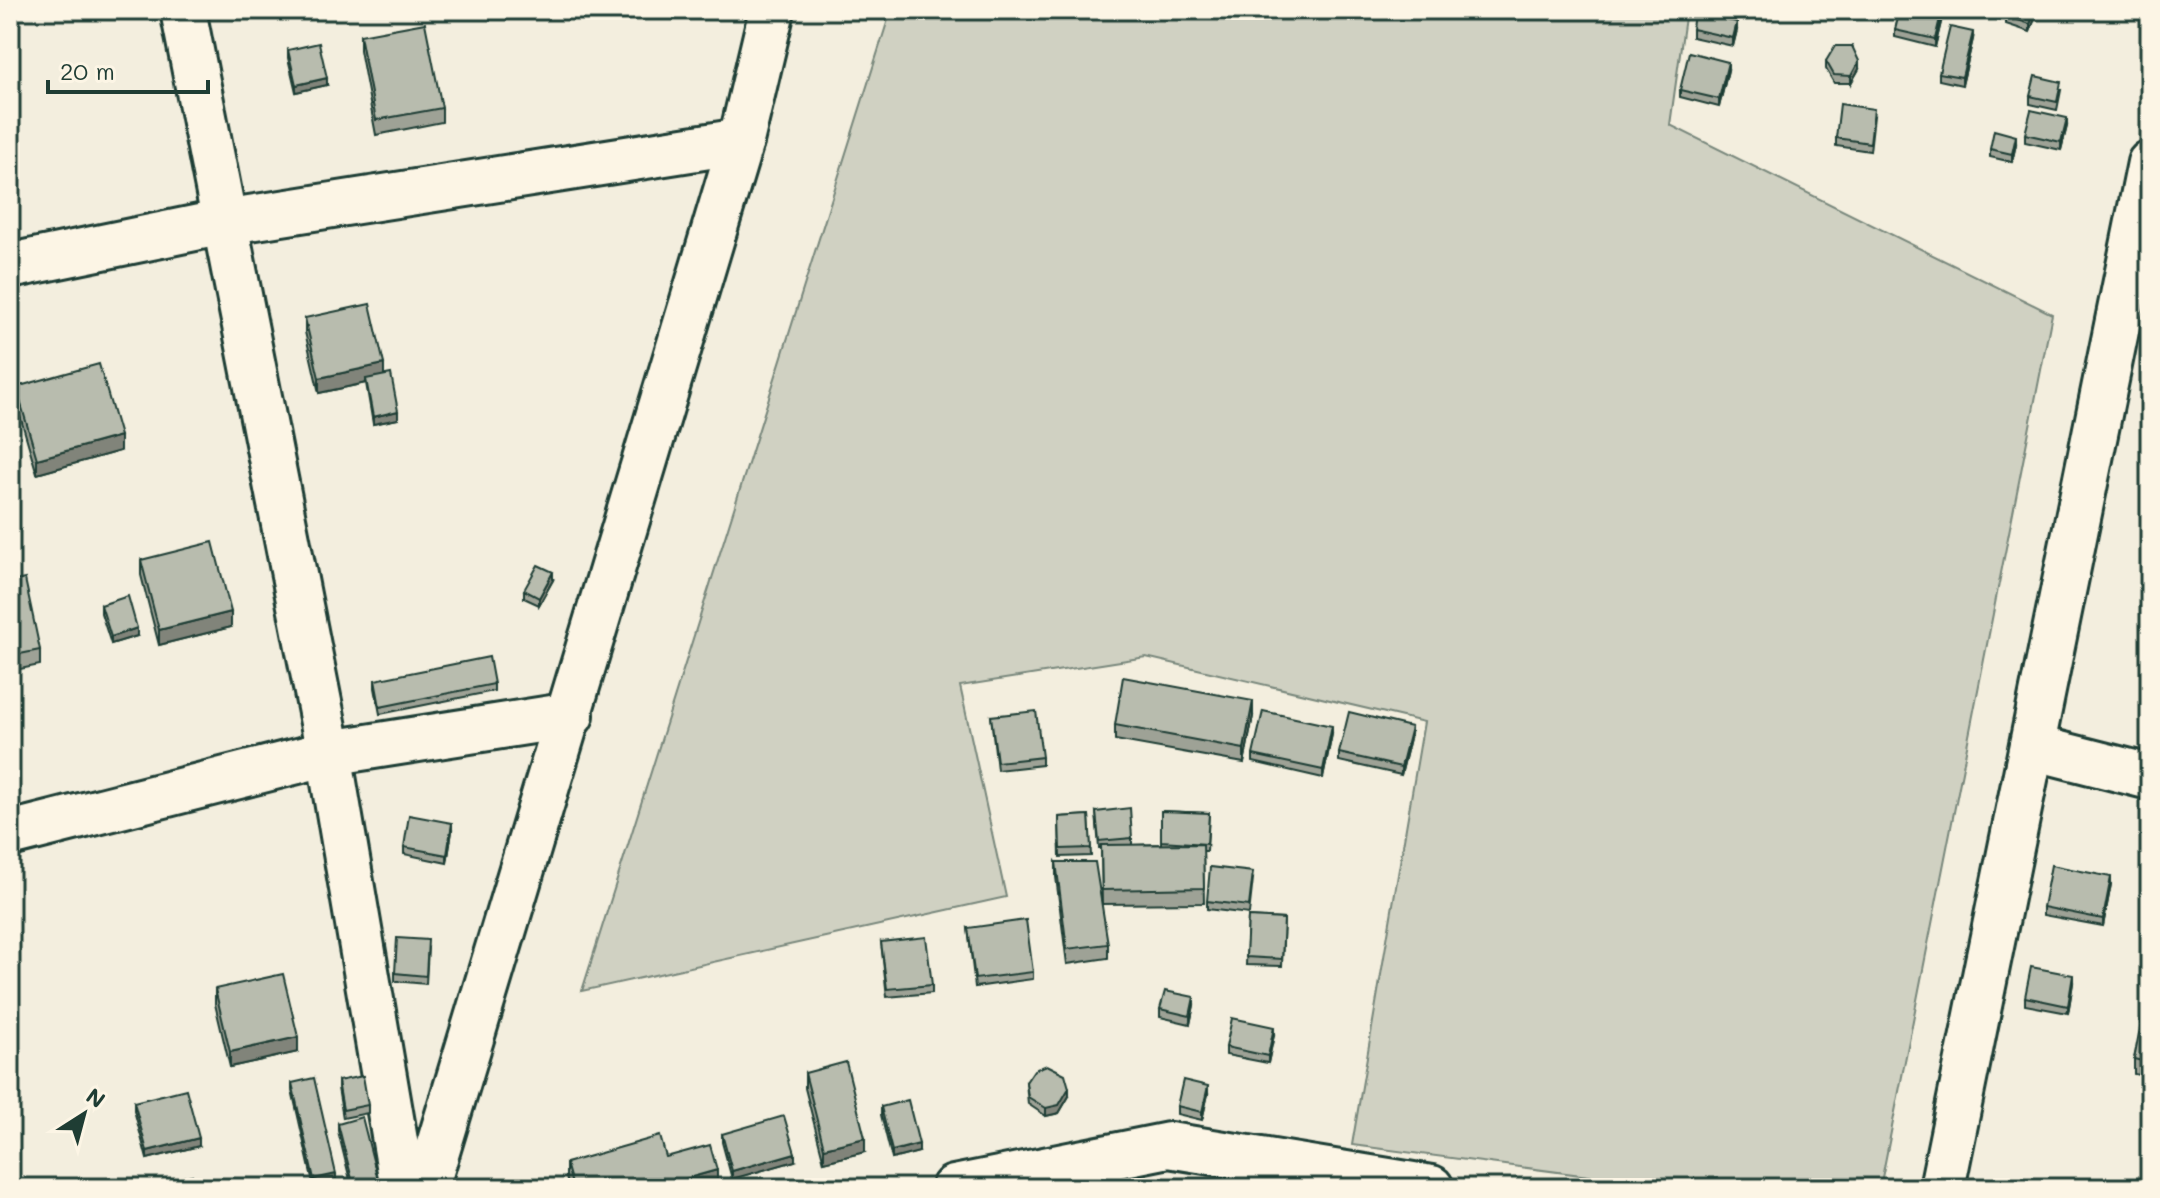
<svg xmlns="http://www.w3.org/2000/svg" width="2160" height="1198" viewBox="0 0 2160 1198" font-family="Mali,sans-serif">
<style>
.green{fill:#d0d1c2;stroke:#78877b;stroke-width:2}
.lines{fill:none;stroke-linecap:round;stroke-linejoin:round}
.street-casing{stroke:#1f3d34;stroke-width:50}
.secondary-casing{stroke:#1f3d34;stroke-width:50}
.street{stroke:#fcf5e5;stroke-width:44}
.secondary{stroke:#fcf5e5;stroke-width:44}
.wall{fill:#9ea296;stroke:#1f3d34;stroke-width:2}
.shaded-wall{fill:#81847a;stroke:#1f3d34;stroke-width:2}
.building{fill:#b8bcae;stroke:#1f3d34;stroke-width:2}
</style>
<rect width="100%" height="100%" fill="#f3eede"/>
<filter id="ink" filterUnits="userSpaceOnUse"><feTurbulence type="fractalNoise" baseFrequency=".0125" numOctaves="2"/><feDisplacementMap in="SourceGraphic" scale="16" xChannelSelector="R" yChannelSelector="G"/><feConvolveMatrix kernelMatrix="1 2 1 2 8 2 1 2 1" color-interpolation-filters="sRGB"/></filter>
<g filter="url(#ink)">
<!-- green -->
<polygon class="green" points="891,10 1686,10 1670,125 2052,314 1880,1188 1680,1188 1352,1145 1424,722 1146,657 960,686 1006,897 582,991"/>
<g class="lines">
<!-- street casing -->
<g class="street-casing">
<g id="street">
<polyline points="183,10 329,753 403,1188"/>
<polyline points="10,266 224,222 741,141"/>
<polyline points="2032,747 2150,777"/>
<polyline points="10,834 329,753 571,715"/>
<polyline points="954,1188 1169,1145 1431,1188"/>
<polyline points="1942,1188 2150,163"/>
</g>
</g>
<!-- secondary casing -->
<g class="secondary-casing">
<polyline id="secondary" points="426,1188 741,141 772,10"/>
</g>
<!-- street -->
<use href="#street" class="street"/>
<!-- secondary -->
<use href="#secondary" class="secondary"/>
</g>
<!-- wall -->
<g class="wall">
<polygon points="1900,10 1944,10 1935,47 1895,37 1895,30"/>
<polygon points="2008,10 2038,10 2030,32 2006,24 2006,16"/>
<polygon points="1692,29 1737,30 1733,46 1692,37"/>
<polygon points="360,35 442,108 442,122 376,135 360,50"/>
<polygon points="1973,39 1962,85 1939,80 1939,73"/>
<polygon points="288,50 327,85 296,92 288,58"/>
<polygon points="1826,61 1859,69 1851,83 1834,83 1826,69"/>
<polygon points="1728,70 1719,107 1680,97 1680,90"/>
<polygon points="2061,90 2057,110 2030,104 2030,96"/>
<polygon points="1874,116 1870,151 1836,146 1836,138"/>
<polygon points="2067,126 2061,150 2025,142 2025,134"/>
<polygon points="2016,144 2012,162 1990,157 1990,149"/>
<polygon points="305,318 384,375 398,419 373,424 366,383 319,393 305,332"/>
<polygon points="16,387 120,451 37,474 16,402"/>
<polygon points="141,560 231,627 159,645 141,575"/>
<polygon points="553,580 539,605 524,598 524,590"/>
<polygon points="10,582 40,650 40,665 10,671"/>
<polygon points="101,605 137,636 111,644 101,613"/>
<polygon points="375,680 494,684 494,691 380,714 375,688"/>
<polygon points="991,716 1042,757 1042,765 997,770"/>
<polygon points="1253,716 1244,763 1115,740 1115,725"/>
<polygon points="1332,734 1323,778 1253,762 1253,755"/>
<polygon points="1411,734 1401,775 1339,761 1339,753"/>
<polygon points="1161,811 1209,813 1207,851 1203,851 1204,903 1102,904 1101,848 1099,848 1096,812 1132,838 1132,845 1161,844"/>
<polygon points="1089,815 1091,856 1060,857 1059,817"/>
<polygon points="452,831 447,863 404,854 404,847"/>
<polygon points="1056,862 1108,944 1108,958 1067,964 1056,877"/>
<polygon points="1253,879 1249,914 1207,909 1207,901"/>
<polygon points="2111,884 2103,926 2043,915 2043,907"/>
<polygon points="1248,917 1284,919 1282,966 1246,965"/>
<polygon points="968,928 1033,972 1033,979 975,987"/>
<polygon points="881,942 932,985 932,993 887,997"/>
<polygon points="428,948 426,984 395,981 395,973"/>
<polygon points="2073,983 2068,1013 2025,1005 2025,997"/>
<polygon points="215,989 298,1052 230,1067 215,1004"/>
<polygon points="2150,998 2150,1077 2134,1074 2134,1059"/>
<polygon points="1194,1005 1190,1024 1160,1017 1160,1009"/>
<polygon points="1274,1035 1268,1063 1226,1055 1226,1047"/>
<polygon points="805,1073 865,1152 824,1162 805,1088"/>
<polygon points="338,1081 368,1105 368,1113 343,1118 338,1088"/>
<polygon points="1026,1082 1069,1096 1059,1113 1046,1116 1028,1104"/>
<polygon points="292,1083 336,1182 314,1187 292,1090"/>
<polygon points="1208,1094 1202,1120 1177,1114 1177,1106"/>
<polygon points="134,1102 199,1146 147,1159 134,1110"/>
<polygon points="881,1107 919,1152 892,1159 881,1115"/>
<polygon points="338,1124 378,1188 352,1188 338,1131"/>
<polygon points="722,1134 795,1161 732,1179 722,1142"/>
<polygon points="666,1157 717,1184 705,1188 569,1188 566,1177 566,1163"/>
</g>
<!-- shaded-wall -->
<g class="shaded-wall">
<polygon points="1942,10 1944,10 1935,47 1935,39"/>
<polygon points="2035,10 2038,10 2030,32 2030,24"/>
<polygon points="1737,22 1737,30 1733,46 1733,38"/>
<polygon points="1973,32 1973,39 1962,85 1962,77"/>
<polygon points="1859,61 1859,69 1851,83 1851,76"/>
<polygon points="1728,62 1728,70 1719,107 1719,99"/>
<polygon points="327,78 327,85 296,92 296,85"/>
<polygon points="2067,118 2067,126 2061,150 2061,142"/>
<polygon points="2016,136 2016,144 2012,162 2012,154"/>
<polygon points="384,364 384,379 366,379 366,383 319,393 319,378"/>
<polygon points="398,411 398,419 373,424 373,417"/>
<polygon points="120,436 120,451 37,474 37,459"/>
<polygon points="553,572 553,580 539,605 539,598"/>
<polygon points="231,612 231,627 159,645 159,630"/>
<polygon points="137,628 137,636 111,644 111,637"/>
<polygon points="1253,701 1253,716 1244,763 1244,749"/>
<polygon points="1332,726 1332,734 1323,778 1323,770"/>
<polygon points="1411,727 1411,734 1401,775 1401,767"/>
<polygon points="452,823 452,831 447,863 447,855"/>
<polygon points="2111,877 2111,884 2103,926 2103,919"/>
<polygon points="2073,975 2073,983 2068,1013 2068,1006"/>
<polygon points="1194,997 1194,1005 1190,1024 1190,1016"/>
<polygon points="1274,1027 1274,1035 1268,1063 1268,1056"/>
<polygon points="298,1037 298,1052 230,1067 230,1052"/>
<polygon points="1208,1086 1208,1094 1202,1120 1202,1112"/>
<polygon points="1069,1088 1069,1096 1059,1113 1046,1116 1046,1108"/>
<polygon points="199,1138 199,1146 147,1159 147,1151"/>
<polygon points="865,1138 865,1152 824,1162 824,1148"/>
<polygon points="919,1144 919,1152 892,1159 892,1151"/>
<polygon points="795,1153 795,1161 732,1179 732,1171"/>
<polygon points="717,1170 717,1184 705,1188 653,1188"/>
<polygon points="336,1174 336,1182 314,1187 314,1179"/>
<polygon points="378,1180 378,1188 354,1188 354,1187"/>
</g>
<!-- building -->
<g class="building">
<polygon points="1900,10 1942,10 1935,39 1895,30"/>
<polygon points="2008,10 2035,10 2030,24 2006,16"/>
<polygon points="1694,13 1737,22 1733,38 1692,29"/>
<polygon points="425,23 442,108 376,120 360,35"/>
<polygon points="1950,27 1973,32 1962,77 1939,73"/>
<polygon points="319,43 327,78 296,85 288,50"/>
<polygon points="1835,46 1852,46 1859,61 1851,76 1834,75 1826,61"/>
<polygon points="1689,52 1728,62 1719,99 1680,90"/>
<polygon points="2035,76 2061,82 2057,102 2030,96"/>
<polygon points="1840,104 1874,109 1870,143 1836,138"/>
<polygon points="2031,110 2067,118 2061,142 2025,134"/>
<polygon points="1994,130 2016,136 2012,154 1990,149"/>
<polygon points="370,304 384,364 319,378 305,318"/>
<polygon points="99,364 120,436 37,459 16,387"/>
<polygon points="391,374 398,411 373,417 366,379"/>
<polygon points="213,542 231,612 159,630 141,560"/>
<polygon points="538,565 553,572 539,598 524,590"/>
<polygon points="25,579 40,650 10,656 10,582"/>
<polygon points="128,596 137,628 111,637 101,605"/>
<polygon points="489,657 494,684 380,707 375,680"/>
<polygon points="1123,677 1253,701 1244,749 1115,725"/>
<polygon points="1036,711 1042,757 997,762 991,716"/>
<polygon points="1263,711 1332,726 1323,770 1253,755"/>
<polygon points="1349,712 1411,727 1401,767 1339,753"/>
<polygon points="1130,808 1132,838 1099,841 1096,812"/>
<polygon points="1161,811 1209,813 1207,844 1161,841"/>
<polygon points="409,815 452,823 447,855 404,847"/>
<polygon points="1089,815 1091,848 1060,849 1059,817"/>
<polygon points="1203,844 1204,888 1102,890 1101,845"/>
<polygon points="1056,862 1095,862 1108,944 1067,949"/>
<polygon points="2051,865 2111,877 2103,919 2043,907"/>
<polygon points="1210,867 1253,872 1249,906 1207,901"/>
<polygon points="1248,917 1284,919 1282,959 1246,957"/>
<polygon points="1026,920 1033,972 975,979 968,928"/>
<polygon points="926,937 932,985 887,989 881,942"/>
<polygon points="397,938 428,940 426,976 395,973"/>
<polygon points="2031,967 2073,975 2068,1006 2025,997"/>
<polygon points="283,974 298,1037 230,1052 215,989"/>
<polygon points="1165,991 1194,997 1190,1016 1160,1009"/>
<polygon points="2146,997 2150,998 2150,1063 2134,1059"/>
<polygon points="1232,1018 1274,1027 1268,1056 1226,1047"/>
<polygon points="846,1062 865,1138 824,1148 805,1073"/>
<polygon points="1047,1065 1065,1074 1069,1088 1059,1105 1046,1108 1028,1097 1026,1082 1034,1070"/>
<polygon points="363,1076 368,1105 343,1110 338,1081"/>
<polygon points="314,1078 336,1174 314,1179 292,1083"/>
<polygon points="1183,1080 1208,1086 1202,1112 1177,1106"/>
<polygon points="186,1089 199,1138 147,1151 134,1102"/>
<polygon points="908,1100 919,1144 892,1151 881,1107"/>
<polygon points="784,1116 795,1153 732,1171 722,1134"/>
<polygon points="362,1117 378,1180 354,1187 338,1124"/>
<polygon points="660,1136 666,1157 710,1145 717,1170 653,1188 573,1188 566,1163"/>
<polygon points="192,1175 194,1188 164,1188 162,1182"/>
</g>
</g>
<!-- margin -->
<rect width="2160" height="1198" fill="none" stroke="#fcf5e5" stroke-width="40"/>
<rect x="20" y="20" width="2120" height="1158" fill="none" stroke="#1f3d34" stroke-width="3" filter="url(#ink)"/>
<!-- north arrow -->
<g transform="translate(84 1114) rotate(36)" stroke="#fcf5e5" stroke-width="6" paint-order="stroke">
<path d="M0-6L14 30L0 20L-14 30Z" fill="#1f3d34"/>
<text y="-12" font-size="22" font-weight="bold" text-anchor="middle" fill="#1f3d34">N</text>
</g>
<!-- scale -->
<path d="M48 80v12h160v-12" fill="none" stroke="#1f3d34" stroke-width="4"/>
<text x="60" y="80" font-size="24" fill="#1f3d34" stroke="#fcf5e5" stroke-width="6" paint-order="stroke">20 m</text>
</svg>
